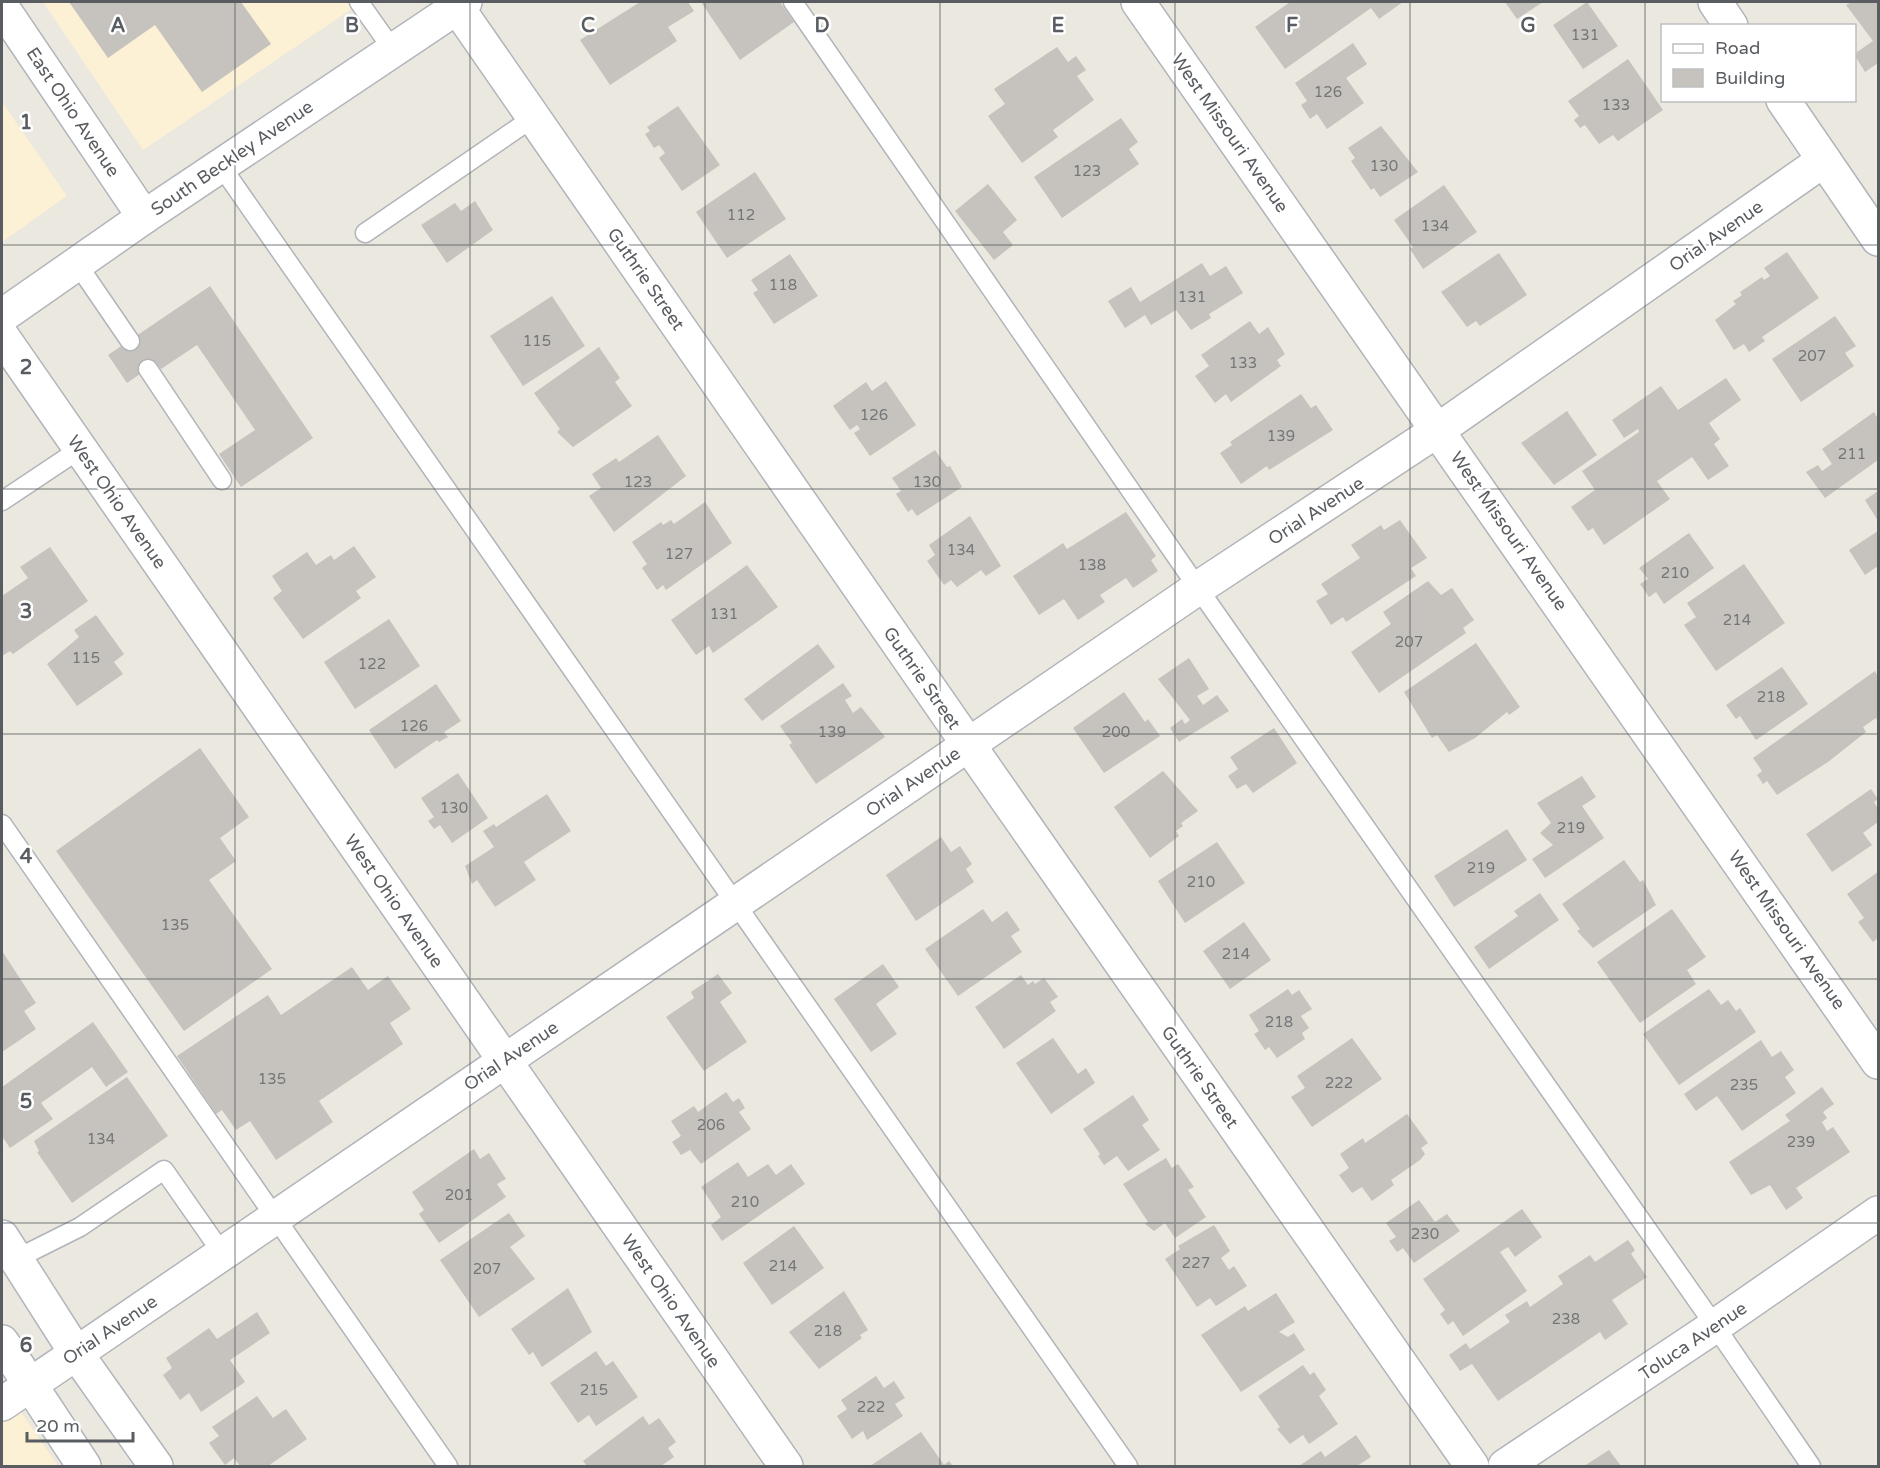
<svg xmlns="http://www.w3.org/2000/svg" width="1880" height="1468" viewBox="0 0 1880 1468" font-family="'Varela Round',sans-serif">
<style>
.commercial{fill:#fcf0d5}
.building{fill:#c6c3be}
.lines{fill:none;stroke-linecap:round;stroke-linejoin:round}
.lane-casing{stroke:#b1b4b8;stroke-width:21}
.street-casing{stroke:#b1b4b8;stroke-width:36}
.secondary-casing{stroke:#b2b6bb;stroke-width:36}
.lane{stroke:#fff;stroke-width:18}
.street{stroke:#fff;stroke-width:33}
.secondary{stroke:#fff;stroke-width:33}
.grid{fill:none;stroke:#595d61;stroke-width:1.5;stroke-opacity:0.55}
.labels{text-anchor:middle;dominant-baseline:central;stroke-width:5;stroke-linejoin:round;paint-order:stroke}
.number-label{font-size:15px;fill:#747678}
.street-label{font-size:18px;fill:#595d61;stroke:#fff}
.grid-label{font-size:20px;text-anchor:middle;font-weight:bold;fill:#595d61;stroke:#fff;stroke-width:5;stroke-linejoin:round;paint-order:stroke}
</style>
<rect width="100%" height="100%" fill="#ebe8e0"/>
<!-- commercial -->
<g class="commercial">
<polygon points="43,2 362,2 143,150"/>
<polygon points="2,102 67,196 2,242"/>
<polygon points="2,1384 58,1466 2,1466"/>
</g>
<!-- building -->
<g class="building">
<polygon points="69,2 241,2 271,44 202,92 155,25 108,58"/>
<polygon points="640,2 688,2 694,11 668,27 677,41 610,85 580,40"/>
<polygon points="701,2 780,2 794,22 740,60"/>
<polygon points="1290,2 1403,2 1379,19 1371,8 1285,69 1255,27"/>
<polygon points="1505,2 1543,2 1517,19"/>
<polygon points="1587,2 1618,46 1583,69 1553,25"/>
<polygon points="1852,2 1878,2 1878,63 1865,72 1854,54 1873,41 1846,5"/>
<polygon points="1353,43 1367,64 1346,78 1364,103 1327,129 1317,114 1310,119 1301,105 1307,101 1295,83"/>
<polygon points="1057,47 1068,62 1076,56 1086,70 1077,76 1094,100 1053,130 1058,137 1022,163 988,116 1005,104 994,89"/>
<polygon points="1628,59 1663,110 1618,141 1613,135 1599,144 1585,125 1580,128 1574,120 1579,116 1568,101"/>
<polygon points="678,106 720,165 682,191 659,158 665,153 659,145 654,148 645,134 650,131 647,127"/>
<polygon points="1121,118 1138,142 1129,149 1139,164 1062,218 1034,177"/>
<polygon points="1381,126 1418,172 1380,197 1374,188 1371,190 1351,161 1355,158 1348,148"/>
<polygon points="755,172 786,219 727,258 696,212"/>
<polygon points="988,184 1017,220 1003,232 1013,245 994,260 955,211"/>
<polygon points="1444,185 1477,232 1423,269 1410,249 1413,247 1394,220"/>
<polygon points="475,201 493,230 447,263 421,225 455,203 461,211"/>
<polygon points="1787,252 1819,298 1762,337 1765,341 1749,352 1744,344 1734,350 1715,320 1736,304 1733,301 1742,295 1740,292 1762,277 1764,280 1770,276 1764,268"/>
<polygon points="1499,253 1527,295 1480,326 1476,321 1467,327 1441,292"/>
<polygon points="790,254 818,296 774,324 753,293 758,290 751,280"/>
<polygon points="1202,263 1210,276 1226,266 1243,293 1209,314 1211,318 1191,330 1176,310 1151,325 1145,315 1125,328 1108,301 1131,287 1140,302"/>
<polygon points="210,286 313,438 241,487 219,454 255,430 197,345 161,369 156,363 127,383 108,355"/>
<polygon points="552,296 585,346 523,386 490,336"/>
<polygon points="1835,316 1856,346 1845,353 1854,366 1801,402 1772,359"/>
<polygon points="1250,321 1259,334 1268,327 1285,354 1277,360 1281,366 1231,402 1226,394 1215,403 1195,376 1209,366 1201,355"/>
<polygon points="599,347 620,378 615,382 632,406 573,447 557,432 560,429 534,393"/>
<polygon points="1726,378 1741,400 1709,423 1720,439 1714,444 1729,466 1708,480 1692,457 1657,481 1670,499 1604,545 1593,528 1588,531 1571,507 1595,490 1582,471 1639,432 1638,429 1624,438 1612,420 1661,386 1678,410"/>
<polygon points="886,381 916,425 870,456 854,433 860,429 857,425 850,430 833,406 866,382 872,391"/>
<polygon points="1301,394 1311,408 1316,405 1333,430 1269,470 1267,466 1241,484 1220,453 1232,445 1230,442"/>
<polygon points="1567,411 1597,455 1554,485 1521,443"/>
<polygon points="1874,412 1878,419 1878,460 1825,498 1806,472 1818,465 1822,471 1832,464 1822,449"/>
<polygon points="658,435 686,476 614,532 589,496 601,488 592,474 616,458 619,462"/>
<polygon points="935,450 947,467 950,466 962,487 917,516 912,509 908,512 896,494 901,491 892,478"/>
<polygon points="1878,491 1878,521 1865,500"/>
<polygon points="705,502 732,543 666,590 663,585 657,590 642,568 647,564 632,542 661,522 663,525 671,520 674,524"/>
<polygon points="1126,512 1156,556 1151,560 1158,571 1133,588 1126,578 1100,595 1105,602 1078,620 1064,599 1039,615 1013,576 1063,543 1067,549"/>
<polygon points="970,516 1001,566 986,576 981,570 957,587 951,580 944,585 927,561 935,555 929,545"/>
<polygon points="1400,520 1427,558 1411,568 1416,576 1346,622 1343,617 1331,625 1316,601 1328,594 1321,584 1360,558 1351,545 1381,525 1384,530"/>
<polygon points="1878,531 1878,566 1865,575 1849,550"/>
<polygon points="1689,533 1714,568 1664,604 1656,592 1649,597 1640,584 1648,579 1639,568"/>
<polygon points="354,546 376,577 356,591 361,598 303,639 273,598 282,591 272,576 307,552 316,565 331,555 334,560"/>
<polygon points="50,547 88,601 13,654 10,651 2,656 2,596 28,578 20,567"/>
<polygon points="1744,564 1785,623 1716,671 1684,625 1696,617 1687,603"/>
<polygon points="747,565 778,607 713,653 709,646 696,655 671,620"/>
<polygon points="1428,581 1441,595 1452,588 1474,620 1463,628 1466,633 1379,693 1351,652 1391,624 1383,612"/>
<polygon points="96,615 124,654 114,662 123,674 77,706 47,664 79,637 74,630"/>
<polygon points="389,619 420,666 355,709 324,662"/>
<polygon points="1476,643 1520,707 1509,715 1507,712 1475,738 1449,752 1437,735 1432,738 1404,692"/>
<polygon points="818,644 835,667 762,721 744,699"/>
<polygon points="1189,658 1209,689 1197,696 1203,705 1217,695 1229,711 1179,742 1170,728 1182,719 1185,724 1190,720 1158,679"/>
<polygon points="1782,667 1808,704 1756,740 1740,716 1736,719 1726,705"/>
<polygon points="1875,671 1878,677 1878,722 1876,718 1863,727 1866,732 1828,762 1777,795 1767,781 1763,784 1757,775 1762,771 1753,758"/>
<polygon points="843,683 852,696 845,700 853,713 861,707 885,737 816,784 789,745 792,743 780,726"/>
<polygon points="436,684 461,721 444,732 448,737 439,742 437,740 395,769 369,730"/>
<polygon points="1124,692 1145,722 1148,719 1160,736 1104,773 1073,728"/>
<polygon points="1274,728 1297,763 1253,793 1246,784 1237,789 1228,776 1238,769 1230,757"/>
<polygon points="200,748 249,817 220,838 236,861 209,880 272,969 184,1031 56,851"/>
<polygon points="1163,771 1198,811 1181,823 1183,826 1176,831 1179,836 1150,858 1114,807"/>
<polygon points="458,773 488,818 452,843 440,825 434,829 428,821 434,817 421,798"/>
<polygon points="1582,776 1596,797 1582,806 1604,838 1545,878 1532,859 1553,845 1540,833 1551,823 1537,803"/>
<polygon points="1871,789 1878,799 1874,802 1878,809 1878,822 1863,833 1872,845 1832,872 1806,834"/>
<polygon points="547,794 571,831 524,862 536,880 495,907 477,880 472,884 465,866 494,847 483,831 494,824 496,827"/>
<polygon points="1507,829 1527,860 1454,907 1434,876"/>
<polygon points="941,837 951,852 960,846 972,864 966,869 974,882 916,921 886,875"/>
<polygon points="1217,842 1245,883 1185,923 1158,881"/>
<polygon points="1624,860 1640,882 1643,880 1656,905 1593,948 1577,931 1580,929 1562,904"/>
<polygon points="1878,872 1878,938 1873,942 1858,922 1864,918 1847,894"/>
<polygon points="1540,893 1559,920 1489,969 1474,947 1518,916 1514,911"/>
<polygon points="983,909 992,922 1007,911 1020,930 1011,936 1022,952 958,996 925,949"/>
<polygon points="1672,909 1706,957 1687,970 1696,984 1640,1023 1597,962"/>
<polygon points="1244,922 1271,960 1230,989 1203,951"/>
<polygon points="2,951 36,1003 24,1011 36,1029 2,1052"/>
<polygon points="883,964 899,987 876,1004 897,1034 871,1052 834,999"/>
<polygon points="352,967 368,990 388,976 411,1009 390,1023 403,1044 319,1101 333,1122 276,1160 250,1121 236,1130 222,1110 216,1114 177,1056 268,995 281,1015"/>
<polygon points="718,974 732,993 720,1002 747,1042 704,1071 666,1017 694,998 691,992"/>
<polygon points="1021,975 1028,985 1033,981 1035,984 1044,978 1058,997 1050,1002 1056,1011 1004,1049 975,1007"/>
<polygon points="1288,989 1292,995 1299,990 1312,1009 1301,1016 1309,1028 1302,1033 1305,1039 1277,1058 1269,1047 1265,1050 1254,1034 1259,1031 1249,1015"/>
<polygon points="1709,989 1721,1005 1728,1000 1736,1011 1740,1008 1756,1032 1679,1085 1643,1034"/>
<polygon points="93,1022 128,1072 106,1087 92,1067 41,1103 53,1119 10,1148 2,1136 2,1087"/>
<polygon points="1053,1038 1078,1074 1086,1068 1095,1083 1051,1114 1016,1063"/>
<polygon points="1352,1038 1382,1079 1312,1127 1291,1097 1305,1088 1297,1076"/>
<polygon points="1761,1040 1772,1057 1781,1051 1794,1070 1785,1077 1796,1093 1742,1131 1717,1096 1696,1111 1684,1094"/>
<polygon points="127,1077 168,1136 72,1203 37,1152 39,1151 34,1141"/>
<polygon points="1822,1087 1834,1104 1823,1112 1827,1118 1822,1122 1827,1131 1833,1127 1850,1152 1796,1188 1803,1198 1786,1210 1770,1185 1751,1195 1729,1162 1790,1121 1785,1115"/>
<polygon points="726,1092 733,1102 739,1098 745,1108 739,1112 751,1129 701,1164 690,1150 681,1155 672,1142 681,1136 671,1121 694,1106 698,1112"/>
<polygon points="1133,1095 1149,1120 1142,1125 1160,1150 1128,1171 1117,1156 1104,1165 1098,1156 1100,1154 1083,1129"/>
<polygon points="1407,1114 1428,1143 1421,1148 1425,1154 1420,1160 1391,1180 1394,1185 1372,1201 1362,1187 1352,1193 1339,1175 1349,1168 1340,1154 1363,1138 1365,1143"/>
<polygon points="474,1149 480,1159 489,1153 506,1179 497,1184 506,1197 439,1243 419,1214 424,1210 412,1192"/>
<polygon points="1166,1158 1172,1168 1178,1164 1194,1187 1188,1190 1206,1217 1175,1238 1165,1223 1154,1231 1145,1224 1148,1222 1123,1184"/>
<polygon points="738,1162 748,1177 768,1164 776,1175 791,1164 805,1184 722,1241 711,1225 721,1217 701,1187"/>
<polygon points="1419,1200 1435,1222 1447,1214 1460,1231 1414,1263 1403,1248 1397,1252 1389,1241 1396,1237 1386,1223"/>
<polygon points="1522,1209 1542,1237 1515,1257 1508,1247 1500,1252 1527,1291 1463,1336 1453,1321 1448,1325 1440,1314 1445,1310 1423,1279"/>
<polygon points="509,1213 525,1236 510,1247 535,1279 479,1317 440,1260"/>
<polygon points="1214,1225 1230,1251 1221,1258 1229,1270 1234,1266 1247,1286 1216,1306 1210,1298 1197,1307 1165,1259 1180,1249 1178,1246"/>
<polygon points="794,1226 824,1268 772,1305 743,1263"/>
<polygon points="1628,1240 1635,1250 1631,1254 1647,1277 1612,1300 1628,1324 1605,1340 1600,1332 1498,1401 1472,1364 1460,1371 1449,1355 1466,1343 1470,1349 1510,1322 1505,1315 1527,1301 1530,1307 1563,1284 1558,1276 1590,1255 1595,1262"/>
<polygon points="568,1288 592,1332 542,1367 533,1352 529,1355 511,1329"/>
<polygon points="844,1291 868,1330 860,1335 862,1338 819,1369 789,1332"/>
<polygon points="1276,1293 1295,1322 1279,1332 1288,1337 1294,1333 1305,1350 1241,1392 1201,1335 1245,1306 1248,1311"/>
<polygon points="257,1312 270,1333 230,1360 245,1382 201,1412 189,1393 180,1400 163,1375 172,1368 166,1358 209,1328 217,1339"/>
<polygon points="596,1351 606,1366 613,1361 638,1397 596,1426 589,1415 578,1423 550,1383"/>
<polygon points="1303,1365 1310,1375 1314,1372 1326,1390 1319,1396 1338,1424 1309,1444 1303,1435 1290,1444 1277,1429 1280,1427 1258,1396"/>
<polygon points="876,1376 884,1388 894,1381 905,1398 895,1404 903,1416 867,1440 863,1431 852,1439 837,1416 847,1409 841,1400"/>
<polygon points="257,1396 273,1418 286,1409 307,1439 268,1466 240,1466 234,1458 225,1465 209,1443 219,1436 212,1427"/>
<polygon points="643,1416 649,1425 659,1418 676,1442 668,1448 674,1457 661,1466 587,1466 583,1461"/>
<polygon points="921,1432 944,1465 949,1461 953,1466 870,1466"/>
<polygon points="1356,1435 1371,1457 1357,1466 1299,1466 1321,1451 1325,1457"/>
<polygon points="1609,1450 1621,1466 1584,1466"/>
</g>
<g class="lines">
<!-- lane casing -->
<g class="lane-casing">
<g id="lane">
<polyline points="359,2 393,50"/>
<polyline points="793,2 1198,588 1715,1326 1811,1466"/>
<polyline points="221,166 1128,1466"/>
<polyline points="365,233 534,117"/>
<polyline points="78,265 130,341"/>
<polyline points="148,369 222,480"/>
<polyline points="2,501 80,449"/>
<polyline points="2,824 448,1466"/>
<polyline points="16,1259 80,1227 164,1170 222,1253"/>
</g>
</g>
<!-- street casing -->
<g class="street-casing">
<g id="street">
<polyline points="1138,2 1878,1062"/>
<polyline points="1715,2 1731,26"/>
<polyline points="2,7 144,217"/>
<polyline points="457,7 968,744 1472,1466"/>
<polyline points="1783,100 1878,239"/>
<polyline points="2,336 786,1466"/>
<polyline points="2,1404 1198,588 1438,430 1824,160"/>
</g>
</g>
<!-- secondary casing -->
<g class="secondary-casing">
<g id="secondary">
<polyline points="2,316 144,217 465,2"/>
<polyline points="2,1237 76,1353 156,1466"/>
<polyline points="2,1342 84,1466"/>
<polyline points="1505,1466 1715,1326 1878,1213"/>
</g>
</g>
<!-- lane -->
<use href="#lane" class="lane"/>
<!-- street -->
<use href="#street" class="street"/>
<!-- secondary -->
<use href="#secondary" class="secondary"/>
</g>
<!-- grid -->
<path class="grid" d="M235,2v1464M470,2v1464M705,2v1464M940,2v1464M1175,2v1464M1410,2v1464M1645,2v1464M2,245h1876M2,489h1876M2,734h1876M2,979h1876M2,1223h1876"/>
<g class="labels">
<!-- number labels -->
<g class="number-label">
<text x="1585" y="35">131</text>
<text x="1328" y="92">126</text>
<text x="1616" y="105">133</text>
<text x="1384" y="166">130</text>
<text x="1087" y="171">123</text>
<text x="741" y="215">112</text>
<text x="1435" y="226">134</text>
<text x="783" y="285">118</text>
<text x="1192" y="297">131</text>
<text x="537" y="341">115</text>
<text x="1812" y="356">207</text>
<text x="1243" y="363">133</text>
<text x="874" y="415">126</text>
<text x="1281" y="436">139</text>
<text x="1852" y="454">211</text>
<text x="638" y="482">123</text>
<text x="927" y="482">130</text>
<text x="961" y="550">134</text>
<text x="679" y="554">127</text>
<text x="1092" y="565">138</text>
<text x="1675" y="573">210</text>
<text x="724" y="614">131</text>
<text x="1737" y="620">214</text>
<text x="1409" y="642">207</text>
<text x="86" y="658">115</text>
<text x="372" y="664">122</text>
<text x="1771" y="697">218</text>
<text x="414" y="726">126</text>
<text x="832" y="732">139</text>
<text x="1116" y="732">200</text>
<text x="454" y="808">130</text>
<text x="1571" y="828">219</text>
<text x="1481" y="868">219</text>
<text x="1201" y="882">210</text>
<text x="175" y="925">135</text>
<text x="1236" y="954">214</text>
<text x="1279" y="1022">218</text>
<text x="272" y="1079">135</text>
<text x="1339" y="1083">222</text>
<text x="1744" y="1085">235</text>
<text x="711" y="1125">206</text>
<text x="101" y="1139">134</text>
<text x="1801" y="1142">239</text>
<text x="459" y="1195">201</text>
<text x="745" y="1202">210</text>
<text x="1425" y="1234">230</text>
<text x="1196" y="1263">227</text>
<text x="783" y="1266">214</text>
<text x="487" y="1269">207</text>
<text x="1566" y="1319">238</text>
<text x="828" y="1331">218</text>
<text x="594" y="1390">215</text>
<text x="871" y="1407">222</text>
</g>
<!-- street labels -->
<g class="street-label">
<text transform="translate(73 112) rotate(56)">East Ohio Avenue</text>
<text transform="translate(1230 133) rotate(55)">West Missouri Avenue</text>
<text transform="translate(232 158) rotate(-34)">South Beckley Avenue</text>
<text transform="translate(1716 236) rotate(-35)">Orial Avenue</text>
<text transform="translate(646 279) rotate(55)">Guthrie Street</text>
<text transform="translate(117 502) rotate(55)">West Ohio Avenue</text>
<text transform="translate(1316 511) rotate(-33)">Orial Avenue</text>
<text transform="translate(1509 531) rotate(55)">West Missouri Avenue</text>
<text transform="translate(922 678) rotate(55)">Guthrie Street</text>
<text transform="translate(913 782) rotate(-34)">Orial Avenue</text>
<text transform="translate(394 901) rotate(55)">West Ohio Avenue</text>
<text transform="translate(1787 930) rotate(55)">West Missouri Avenue</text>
<text transform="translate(511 1056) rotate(-34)">Orial Avenue</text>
<text transform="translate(1200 1077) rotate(55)">Guthrie Street</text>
<text transform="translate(671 1301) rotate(55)">West Ohio Avenue</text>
<text transform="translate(110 1330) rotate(-34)">Orial Avenue</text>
<text transform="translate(1693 1341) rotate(-34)">Toluca Avenue</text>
</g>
</g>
<g class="grid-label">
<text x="118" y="32">A</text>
<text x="352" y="32">B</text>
<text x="588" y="32">C</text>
<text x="822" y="32">D</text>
<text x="1058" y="32">E</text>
<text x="1292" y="32">F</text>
<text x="1528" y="32">G</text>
<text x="26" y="129">1</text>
<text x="26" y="374">2</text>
<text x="26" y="618">3</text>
<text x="26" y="863">4</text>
<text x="26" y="1108">5</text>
<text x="26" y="1352">6</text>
</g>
<!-- border -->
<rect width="1880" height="1468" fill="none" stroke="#595d61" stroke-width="6"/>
<!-- legend -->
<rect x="1661" y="24" width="195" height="78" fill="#ffffff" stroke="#bdbec0" stroke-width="1.5"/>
<rect x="1673" y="44" width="30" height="9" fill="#ffffff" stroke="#bdbec0" stroke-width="1.5"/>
<text x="1715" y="54" font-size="18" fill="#595d61">Road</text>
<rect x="1673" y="69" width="30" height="18" fill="#c6c3be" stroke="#bdbec0" stroke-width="1.5"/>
<text x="1715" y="84" font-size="18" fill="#595d61">Building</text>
<!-- scale -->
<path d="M27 1432v9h106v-9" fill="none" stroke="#595d61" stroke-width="3"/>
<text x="36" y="1432" font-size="18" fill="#595d61" stroke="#ffffff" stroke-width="4.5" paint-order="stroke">20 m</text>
</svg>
